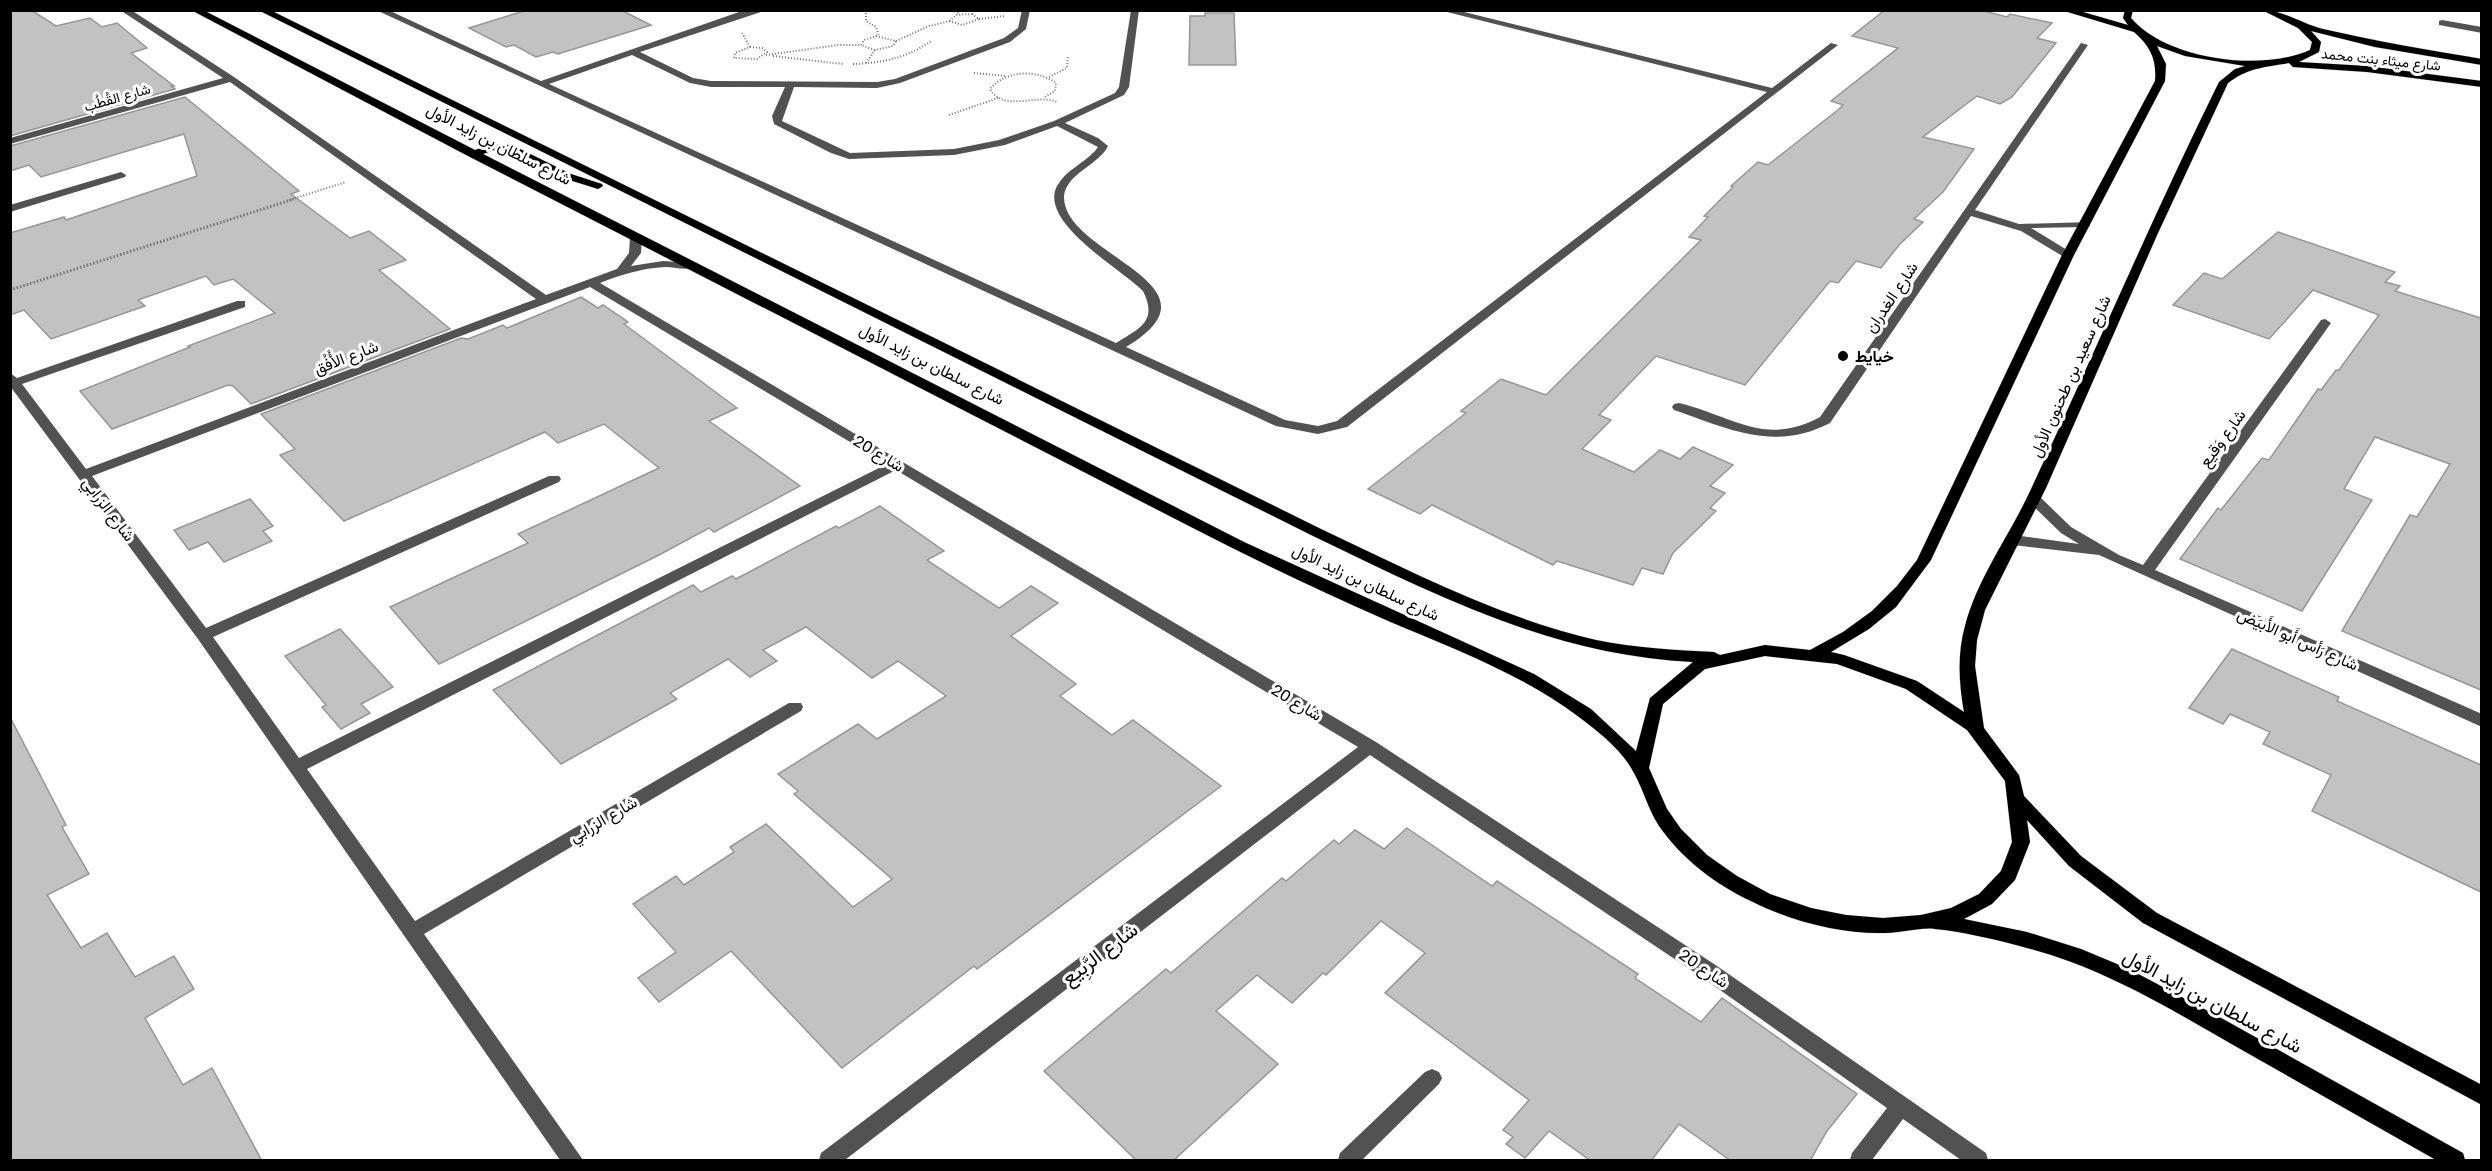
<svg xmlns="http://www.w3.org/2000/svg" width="2492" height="1171" viewBox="0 0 2492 1171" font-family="'Golos Text',Vazirmatn,sans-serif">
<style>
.building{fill:#c2c2c2;stroke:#969696;stroke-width:1.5}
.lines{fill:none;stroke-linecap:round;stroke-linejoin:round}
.major-casing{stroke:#dbdbdb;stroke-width:1}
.path-far1{stroke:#747474;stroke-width:2;stroke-dasharray:1 2;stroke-linecap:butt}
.path{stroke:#747474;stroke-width:3;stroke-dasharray:1.5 2;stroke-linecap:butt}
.minor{fill:#525252;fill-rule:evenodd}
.major{fill:#000;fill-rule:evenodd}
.poi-dot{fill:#000;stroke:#fff;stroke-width:2}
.labels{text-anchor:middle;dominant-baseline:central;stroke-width:6;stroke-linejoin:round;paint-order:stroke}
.far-street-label{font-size:14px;fill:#000;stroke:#fff}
.street-label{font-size:16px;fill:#000;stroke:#fff}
.poi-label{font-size:16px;font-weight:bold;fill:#000;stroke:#fff;text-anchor:start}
.near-street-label{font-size:20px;fill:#000;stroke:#fff}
</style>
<rect width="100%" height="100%" fill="#fff"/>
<!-- building -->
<g class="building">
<polygon points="10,10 31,10 56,26 90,18 102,27 117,23 147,48 131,53 174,86 171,86 175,89 10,136"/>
<polygon points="527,10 621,10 651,25 558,54 553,52 536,57 514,45 506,47 469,28"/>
<polygon points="1885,10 1980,10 2007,17 2010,14 2052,23 2037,38 2056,43 2012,97 2000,104 1977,96 1923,137 1974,149 1943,192 1914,219 1923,222 1899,245 1881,268 1856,261 1838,283 1830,281 1745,385 1656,356 1599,415 1611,420 1582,449 1634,472 1660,450 1680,459 1693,447 1733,465 1710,486 1725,493 1710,508 1716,511 1673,553 1663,574 1642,568 1633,585 1557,561 1553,565 1432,505 1420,514 1368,489 1466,413 1461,411 1501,379 1546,395 1701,240 1689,237 1708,217 1704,216 1733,187 1731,186 1758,162 1768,165 1839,109 1843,105 1831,101 1898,48 1852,36"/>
<polygon points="1205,13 1234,13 1236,65 1189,65 1190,16 1205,16"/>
<polygon points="185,97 299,191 291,194 350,238 369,231 406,260 379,270 450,329 251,404 233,386 228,385 112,429 80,391 190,347 188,346 275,313 233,279 214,285 206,276 138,300 145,306 51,339 24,310 10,315 10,233 64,217 66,220 197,176 184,134 41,177 29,165 10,171 10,146"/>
<polygon points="2278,232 2395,272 2385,282 2400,286 2395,291 2481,318 2481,690 2342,631 2410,515 2417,517 2450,464 2375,437 2344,489 2372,500 2302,611 2180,559 2218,508 2221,510 2262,458 2269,460 2318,389 2321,390 2336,370 2339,370 2379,315 2313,290 2269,339 2173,305 2204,273 2222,279"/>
<polygon points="581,297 598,308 603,305 628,322 624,324 737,408 709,421 800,486 714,532 709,528 657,556 439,664 390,607 528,543 518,534 659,468 604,424 558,443 545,432 344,521 280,455 295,449 261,414 461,338 468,339 503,325 507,328"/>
<polygon points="250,499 273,526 263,531 272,541 224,562 208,542 189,550 174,530"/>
<polygon points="880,506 944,551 927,560 999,608 1031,586 1058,603 1011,636 1076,684 1060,696 1112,735 1133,720 1221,786 977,969 974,966 842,1068 731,951 659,1002 638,978 676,952 633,904 676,876 684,885 734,852 730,847 766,824 853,907 892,879 794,794 798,791 778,774 858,724 877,739 946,696 898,661 872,678 806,627 763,650 777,661 750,677 728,659 670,693 677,699 561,764 493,690 693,585 701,592 732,576 736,579 836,526 839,528"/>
<polygon points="340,629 393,687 361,704 370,713 341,729 322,707 326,705 285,656"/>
<polygon points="2232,649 2339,697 2337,701 2481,765 2481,892 2312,811 2331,775 2263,744 2270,732 2230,714 2223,724 2189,708"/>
<polygon points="10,717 66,825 62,827 89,874 47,895 81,948 107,933 135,977 174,956 194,989 145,1018 183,1085 212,1068 262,1161 10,1161"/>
<polygon points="1407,828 1492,886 1497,881 1638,974 1635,978 1701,1022 1722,998 1857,1094 1827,1131 1810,1161 1731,1161 1679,1124 1651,1161 1591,1161 1549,1131 1525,1158 1506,1144 1513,1137 1503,1130 1529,1100 1385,993 1425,953 1381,921 1326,975 1323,973 1292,1003 1257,975 1216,1011 1278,1064 1173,1161 1137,1161 1044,1071 1166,969 1171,973 1282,878 1286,881 1334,840 1339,844 1355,830 1384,849"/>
</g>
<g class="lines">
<!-- major casing -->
<g class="major-casing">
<path id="major" d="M191,10h12l272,140 18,-6 19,1 59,29 31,10 1,2 -5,3 -35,-11 -57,-28h-12l-11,4 761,388 290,132 57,35 45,42 14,-53 43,-36c-142,-7 -257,-67 -382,-127l-1053,-525h12l1051,519c89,42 179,89 275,111 39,8 79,10 118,12l6,3 45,-10 45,5 33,-18 29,-21 25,-25 20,-26 145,-305 93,-174c2,-22 -5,-35 -21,-49l-73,-22h15l52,15 -5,-7 2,-8h8l-2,8c36,42 130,54 179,32l2,-8 -14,-14 -36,-18c21,0 40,14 61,19 52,12 105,21 159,30v6l-107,-18 -64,-16 10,11 -2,10 -20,10 68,4 115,15v6l-115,-15 -74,-5 -4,-4c-24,4 -42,5 -61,20l-70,150 -112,255 -61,122 -8,30 -2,26 9,62 35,47 5,21 57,60 76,57 325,172v20l-339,-182 -74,-57 -42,-46 3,22 -15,38 -23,24 -28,15 63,13 54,17 48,20 94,50 240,134 2,7h-29c-67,-38 -134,-76 -201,-114 -66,-38 -134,-79 -208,-98 -29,-8 -62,-16 -92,-19 -14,-2 -34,4 -50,4 -44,1 -92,-11 -132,-31 -37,-17 -71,-43 -94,-76 -11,-17 -15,-35 -25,-53 -11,-22 -35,-41 -55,-56 -57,-43 -127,-69 -193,-97 -66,-29 -131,-60 -195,-93l-723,-371zM2157,46l28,10 60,10 -10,3 -16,13c-66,134 -124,270 -187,405 -21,47 -54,89 -67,139 -8,28 -6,58 -1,86l-47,-31 -73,-26 -13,-3 38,-23 27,-22 35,-47 143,-305 91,-174 1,-17zM1765,656l72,8 69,25 61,41 38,51 7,61 -11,29 -22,23 -28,14 -30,7 -38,3 -37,-3 -35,-7 -41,-14 -33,-18 -30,-21 -26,-26 -14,-20 -18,-41 14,-64 42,-35z"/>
</g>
<!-- path-far1 -->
<g class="path-far1">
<polyline points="866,10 866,21 876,27 879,36"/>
<polyline points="952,10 960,14"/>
<polygon points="972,14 979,19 962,25 950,21 956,15"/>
<polyline points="979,19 1005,16"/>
<polyline points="742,33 750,47"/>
<polygon points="876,36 896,41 893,46 875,50 861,45 864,40"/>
<polyline points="896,41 929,26 950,21"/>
<polygon points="750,47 762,48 767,52 757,59 734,58 735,53"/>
<polyline points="766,55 838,45 861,45"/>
<polyline points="773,56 843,64"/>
<polyline points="866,63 875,50"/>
<path d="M853,64c29,-1 54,-6 78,-23"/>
<polyline points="974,73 1006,76"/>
<polyline points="1049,77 1067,68 1068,56"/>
<path d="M1045,97l10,-6 1,-8c-20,-14 -50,-13 -66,6 14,24 46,4 67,13"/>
<polyline points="949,115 998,98"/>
<polyline points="289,200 346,182"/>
</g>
<!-- path -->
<polyline class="path" points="10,290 294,199"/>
<!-- minor -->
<g class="minor">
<path d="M120,10h11l103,67 312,218 71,-26 12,-16 1,-16 6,-3 6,3 -1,16 -10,13 32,-5 32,2 2,2c-8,7 -22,2 -32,2 -23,1 -45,8 -65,16l776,459 341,224 269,187 2,7h-27l-58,-41 -31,41h-22l2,-7 35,-45 -184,-130 -333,-223 -525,405h-26l2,-7 537,-406 -462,-277 -589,299 108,152 374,-218h12l2,4 -2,4 -377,223 159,226h-23l-362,-521 -188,-253v-13l7,5 220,-77h8v6l-223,77 64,85 450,-170 -306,-217 -220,62v-6l213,-60zM590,287l297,177 -588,294 -86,-121 346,-155 2,-3 -2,-3h-10l-343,152 -114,-152z"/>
<path d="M376,10h12l153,71 198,-69 28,-2 -127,42 53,26 18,3 166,1 18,-3 109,-41 14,-10 4,-18h8l-4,19 -16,13 -110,41 -23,5 -83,-1 -12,34 68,32 104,-4 45,-9 55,-19 61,-28 4,-6 12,-77h8l-10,77 -5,8 -59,28 33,15 10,8c-9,19 -43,28 -44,51 0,59 168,87 62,150l159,73 33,6 19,-5 430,-329 -328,-82h17l316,78 59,-45 7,2 -491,382 -29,7 -42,-8zM632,55l58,28 21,4h74l-13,29 2,8 57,29 18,6 105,-4 51,-10 52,-19 41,21 -3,4c-12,13 -29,19 -38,35 -19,36 64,83 86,105 15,30 -3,37 -27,52l-567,-259z"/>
<polygon points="2442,20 2482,27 2482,33 2439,25 2439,21"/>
<path d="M2081,43l7,2 -113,165 44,14 71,-2v4l-4,1 -55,1 41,25v4h-8l-43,-26 -50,-15 -141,207c-56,29 -101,6 -156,-13l-2,-3 2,-3 5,-1c54,13 85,44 141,14z"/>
<polygon points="121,172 126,175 125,177 10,212 10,205"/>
<polygon points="2325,319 2331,323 2155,570 2482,714 2482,727 2099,555 2013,545 2006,540 2013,535 2079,544 2061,533 2029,502 2027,499 2029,496 2039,496 2071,527 2119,555 2143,565 2321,320"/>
<polygon points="1432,1069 1439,1072 1442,1078 1439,1084 1362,1160 1338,1160 1340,1153 1425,1072"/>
</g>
<!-- major -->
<use href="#major" class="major"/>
</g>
<!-- markers -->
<circle class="poi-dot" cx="1843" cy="356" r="6"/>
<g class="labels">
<!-- far-street labels -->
<g class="far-street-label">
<text transform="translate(2381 59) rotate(6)">شارع ميثاء بنت محمد</text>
<text transform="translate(117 97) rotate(-16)">شارع القُطُب</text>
</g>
<!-- street labels -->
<g class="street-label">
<text transform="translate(499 144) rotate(27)">شارع سلطان بن زايد الأول</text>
<text transform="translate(1891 297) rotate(-56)">شارع الغدران</text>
<text transform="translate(346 357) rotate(-21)">شارع الأُفُق</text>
<text transform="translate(932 364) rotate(27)">شارع سلطان بن زايد الأول</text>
<text transform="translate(2070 376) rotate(-66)">شارع سعيد بن طحنون الأول</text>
<text transform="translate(2222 438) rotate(-54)">شارع وَقيع</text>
<text transform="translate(879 453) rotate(31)">شارع 20</text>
<text transform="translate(109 509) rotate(53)">شارع الزرابي</text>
<text transform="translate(1366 582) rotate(25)">شارع سلطان بن زايد الأول</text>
<text transform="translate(2298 639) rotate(24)">شارع رَأس أَبو الأَبيَض</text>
<text transform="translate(1297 702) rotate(31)">شارع 20</text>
<text transform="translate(603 819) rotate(-30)">شارع الزرابي</text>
<text transform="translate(1704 968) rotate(34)">شارع 20</text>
</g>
<!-- poi labels -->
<g class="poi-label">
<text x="1855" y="356">خيايط</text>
</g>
<!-- near-street labels -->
<g class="near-street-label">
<text transform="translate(1099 953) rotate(-37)">شارع الرَّبِيع</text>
<text transform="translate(2213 1000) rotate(28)">شارع سلطان بن زايد الأول</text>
</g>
</g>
<!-- border -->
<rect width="2492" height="1171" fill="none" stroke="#000000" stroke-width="24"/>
</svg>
